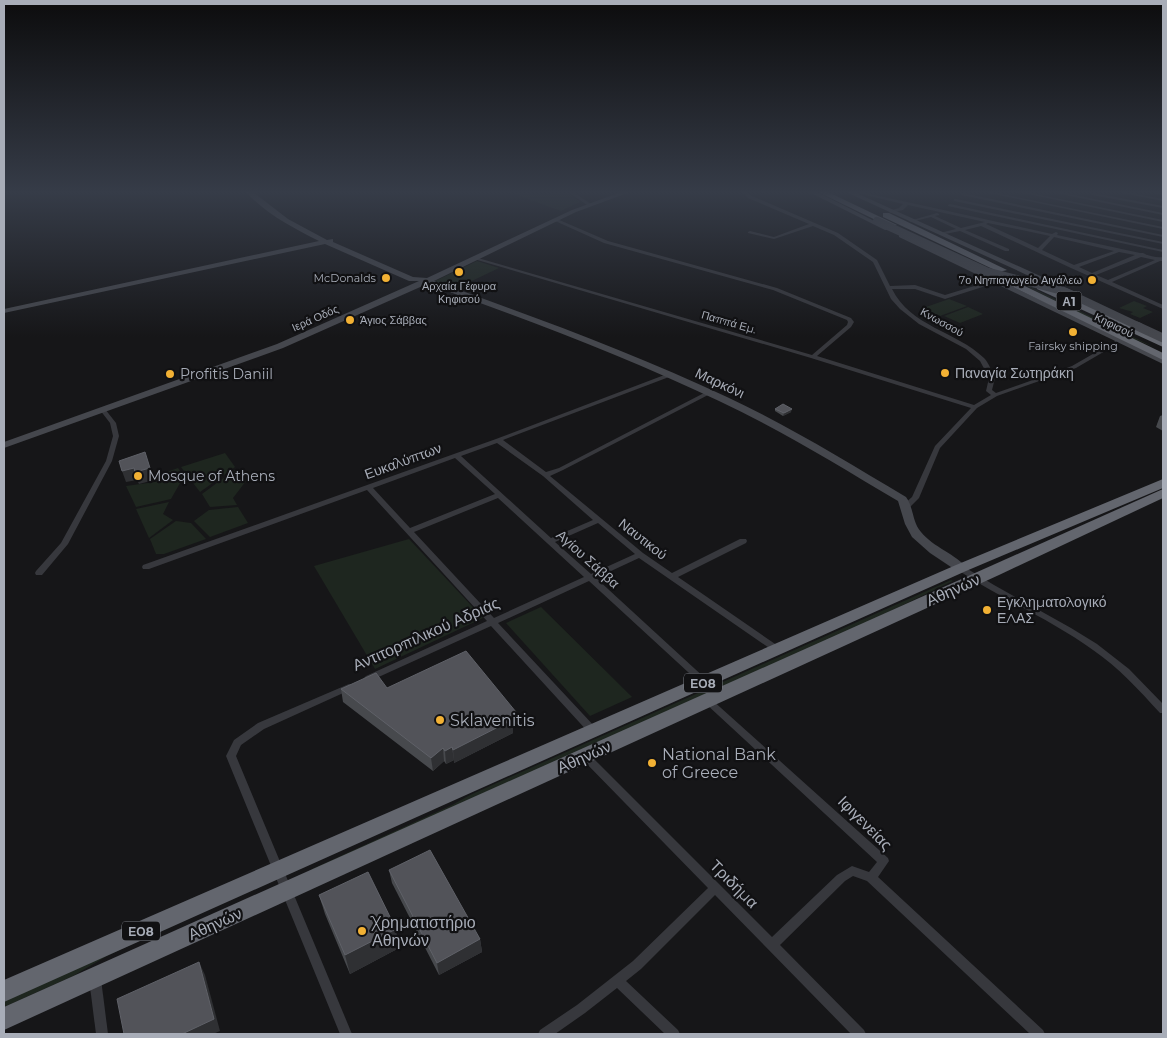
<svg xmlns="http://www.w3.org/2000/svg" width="1167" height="1038" viewBox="0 0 1167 1038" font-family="Montserrat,sans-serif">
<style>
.green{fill:#1e261f}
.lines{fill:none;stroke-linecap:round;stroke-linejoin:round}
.street{fill:#37383d;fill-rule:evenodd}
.secondary{fill:#45474d;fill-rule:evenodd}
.highway{fill:#63666e;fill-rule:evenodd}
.secondary-bridge-far1{stroke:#45474d;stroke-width:8}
.secondary-bridge{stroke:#45474d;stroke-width:9}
.wall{fill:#47494d}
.shaded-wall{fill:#2f3033}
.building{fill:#525359;stroke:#5f6168}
.poi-dot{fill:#f2b134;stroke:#111113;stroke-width:2}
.labels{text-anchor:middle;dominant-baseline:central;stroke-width:4.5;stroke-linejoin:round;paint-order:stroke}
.far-poi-label{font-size:11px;fill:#a8adb8;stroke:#111113;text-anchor:end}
.far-street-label{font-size:11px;fill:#a8adb8;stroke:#111113}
.shield{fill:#111113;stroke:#7b7e86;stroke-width:1}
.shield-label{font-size:12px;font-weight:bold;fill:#a8adb8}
.poi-label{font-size:14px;fill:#a8adb8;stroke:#111113;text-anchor:start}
.street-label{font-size:14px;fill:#a8adb8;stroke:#111113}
.near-street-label{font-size:16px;fill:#a8adb8;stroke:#111113}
.near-poi-label{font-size:16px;fill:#a8adb8;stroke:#111113;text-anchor:start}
</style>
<rect width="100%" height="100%" fill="#161618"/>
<!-- green -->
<g class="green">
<polygon points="519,192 537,195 567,192 580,202 561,211 514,194"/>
<polygon points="477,261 499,268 455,289 435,281"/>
<polygon points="999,272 1156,348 1115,331"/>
<polygon points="949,299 967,306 940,316 923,308"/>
<polygon points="1134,301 1147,306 1143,308 1153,312 1140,318 1130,314 1133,312 1119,308"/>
<polygon points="968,307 983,314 960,323 944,316"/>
<polygon points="225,453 235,467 200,492 181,467"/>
<polygon points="178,468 184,476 171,499 136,507 126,486 155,482 158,475"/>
<polygon points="236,469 246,481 233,498 237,505 210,507 202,494"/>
<polygon points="169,502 163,514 173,520 149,538 136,509"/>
<polygon points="238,507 248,523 210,537 194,521 209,510"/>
<polygon points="176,521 191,523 206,539 164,554 156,554 150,539"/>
<polygon points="409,539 483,618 375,669 314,566"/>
<polygon points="951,580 953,581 853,629 314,873 312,869 452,805 470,795"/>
<polygon points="541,607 632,697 590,716 506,623"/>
<polygon points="260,884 107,956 73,976 4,1007 4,998"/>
</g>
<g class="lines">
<!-- street -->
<g class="street">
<polygon points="568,192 573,192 591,204 587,205"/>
<path d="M742,192h5l5,4 86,37 39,27 13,26 25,-1 30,10 49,-15h4v2l-53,17 -30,-10h-23c19,38 64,42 92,69 5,5 8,14 11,20l-3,12 4,3 76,-27 47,-27 2,-1 3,2 -48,28 -79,28 -20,12 -37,40 -21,50 -9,9h-3l-4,-2 9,-8 23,-51 36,-38 -160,-50 -337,-99 4,-1 334,97 35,-30 1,-3 -1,-2 -74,-30 -169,-47 -51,-23 4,-1 51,22 169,47 74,30 3,4 -3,5 -34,29 157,49 17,-10 -5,-4 3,-13 -9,-17 -14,-12 -47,-25 -19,-15 -9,-10 -18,-37 -39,-27 -21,-9 -39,13 -26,-6v-1l2,-1 24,6 35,-13 -61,-26z"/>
<path d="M853,192h8l46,10 145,32 4,-2 2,1 -1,2 83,18h3c5,3 14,5 20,4v4h-3l-48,21 51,23v4l-92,-41 -90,-42 -16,4 44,19v2h-4l-45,-20 -20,4v-2l16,-4 -25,-12 -20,5 -2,-1 28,-8 2,1v1l-4,1 26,12 24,-6 -77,-17 -5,5 -12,3 -2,-1v-1l10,-3 4,-4zM988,223l62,13 -12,12 -52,-24zM1054,237l60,14 -40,14 -32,-15zM1119,252l16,3 -43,18 -13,-6zM1141,257l14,3 -47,20 -12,-5z"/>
<polygon points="984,192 992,192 1163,227 1163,229"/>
<polygon points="1018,192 1026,192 1163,220 1163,222"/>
<polygon points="1051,192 1060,192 1163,213 1163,215"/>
<polygon points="1117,192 1126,192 1163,199 1163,201"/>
<polygon points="1150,192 1163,193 1163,195"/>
<polygon points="963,193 1163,235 1163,237 961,195 961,194"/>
<polygon points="1094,193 1163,206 1163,208 1092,195 1092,194"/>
<polygon points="956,199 1163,242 1163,244 954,201 954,199"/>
<polygon points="950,204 1163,250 1163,252 948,206 948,205"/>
<path d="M667,374l3,2 -1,1 -166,63 43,32 13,-4 147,-76h4v2l-147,76 -13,6 93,77 29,20 68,-34h6l1,2 -1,2 -68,34 103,71 1,2 -1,2h-6l-136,-94 -43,20 111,102 2,2 -2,2 -3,1 -3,-1 -112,-103 -91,42 98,105 2,3 -2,3 -3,1 -3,-1 -99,-108 -119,54 -3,1 -3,-1 -2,-2 2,-2 121,-55 -120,-131 -218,79h-6l-1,-2 1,-2 353,-126zM497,443l46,33 50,44 -42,18 -90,-82zM455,458l40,36 -85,34 -37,-40zM498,498l86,79 -90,41 -80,-86zM598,523l37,31 -44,20 -36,-32z"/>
<polygon points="103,408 105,409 116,423 119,436 112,461 68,544 42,575 36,575 35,573 36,571 61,543 106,461 113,436 110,423 100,410"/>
<path d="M961,565l33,20 77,43 26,16 32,25 34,35v9h-3c-21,-23 -42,-46 -67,-63 -43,-31 -92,-51 -135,-80l-1,-2 1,-2z"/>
<polygon points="349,684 352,685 354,687 352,689 264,729 241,745 236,756 352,1034 340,1034 226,756 234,740 258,723"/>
<polygon points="708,698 711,699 888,858 889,861 878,877 1043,1030 1045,1034 1030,1034 867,881 853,876 845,881 780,945 864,1030 866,1034 851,1034 715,895 641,969 626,981 678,1030 680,1034 665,1034 617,988 585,1013 555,1034 538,1034 540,1030 577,1005 633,961 708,888 582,759 580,756 582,753 585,752 588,753 772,937 837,875 852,866 869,872 877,862 705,703 703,701 705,699"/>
<polygon points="95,973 99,975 101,979 108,1034 96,1034 89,979 91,975"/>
</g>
<!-- secondary -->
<g class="secondary">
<path d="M246,192h7l35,27 39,21 6,-1v3l80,35 14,1 145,-68 49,-18h9l-54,20 -142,69c98,35 198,71 293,116 62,29 120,65 179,100 8,11 6,25 15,35 12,15 36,23 46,36l-6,4 -4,-1 -27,-18 -18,-16 -7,-13 -7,-23c-59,-35 -117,-71 -179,-100 -95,-45 -193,-82 -292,-117l-144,64 -279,100v-6l273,-98 142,-63h-10l-84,-37 -321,69v-4l315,-68c-26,-13 -53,-27 -73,-49z"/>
<polygon points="809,192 817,192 890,229 885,230"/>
<polygon points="846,192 854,192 1080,294 1073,296"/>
<polygon points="899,235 903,235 1163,358 1163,364 899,237"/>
</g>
<!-- highway -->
<g class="highway">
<polygon points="818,192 828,192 897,225 890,227"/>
<polygon points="883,213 889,213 1007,270 999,272 883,217"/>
<polygon points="986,270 992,270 1163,353 1163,360 986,274"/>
<polygon points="1037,285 1043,285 1163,340 1163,347 1037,289"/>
<polygon points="1163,479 1163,488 966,571 4,1002 4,980 956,565"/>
<polygon points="1163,489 1163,498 999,575 4,1030 4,1007"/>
</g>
<!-- secondary-bridge-far1 -->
<polyline class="secondary-bridge-far1" points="877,221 986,271 1066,292 1140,327"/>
<!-- secondary-bridge -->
<polyline class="secondary-bridge" points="1137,326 1163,338"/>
</g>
<!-- wall -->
<g class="wall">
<polygon points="775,409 791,412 783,416 775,411"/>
<polygon points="1163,415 1163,431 1156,427 1160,416"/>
<polygon points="387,688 516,712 517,725 513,727 513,733 454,763 454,760 446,764 444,761 433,771 343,702 341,689"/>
<polygon points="389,870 480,939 482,952 439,975 392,883"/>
<polygon points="319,895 399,948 350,974 325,914"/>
</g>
<!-- shaded-wall -->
<g class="shaded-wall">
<polygon points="792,409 791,412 783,416 784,413"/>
<polygon points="134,468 150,468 154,480 139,484 137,480 126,482 122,471"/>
<polygon points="516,712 517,725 513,727 513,733 454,763 453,750 509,716"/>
<polygon points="452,747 454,760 446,764 445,751"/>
<polygon points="443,748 444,761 433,771 431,758"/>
<polygon points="396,929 399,948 350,974 345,955"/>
<polygon points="480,939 482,952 439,975 437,963"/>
<polygon points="199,962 205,975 220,1031 213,1034 182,1034"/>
</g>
<!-- building -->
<g class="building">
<polygon points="783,404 792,409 784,413 775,409"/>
<polygon points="145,452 150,468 135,472 134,468 122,471 119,461"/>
<polygon points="466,651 516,712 509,716 512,720 453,750 452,747 445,751 443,748 431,758 341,689 376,673 387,688"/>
<polygon points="430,850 480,939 437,963 389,870"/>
<polygon points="368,872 396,929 345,955 319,895"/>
<polygon points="199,962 214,1019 182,1034 124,1034 117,999"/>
</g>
<!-- sky -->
<linearGradient id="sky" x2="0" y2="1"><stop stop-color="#0c0c0d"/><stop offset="0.57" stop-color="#363c48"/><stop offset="1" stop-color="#363c48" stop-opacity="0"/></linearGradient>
<rect width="1167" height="337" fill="url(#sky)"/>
<!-- markers -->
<g class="poi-dot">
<circle cx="459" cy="272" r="5"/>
<circle cx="386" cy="278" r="5"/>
<circle cx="1092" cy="280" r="5"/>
<circle cx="350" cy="320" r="5"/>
<circle cx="1073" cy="332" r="5"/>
<circle cx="945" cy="373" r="5"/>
<circle cx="170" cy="374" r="5"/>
<circle cx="138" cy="476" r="5"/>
<circle cx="987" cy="610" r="5"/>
<circle cx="440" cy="720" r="5"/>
<circle cx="652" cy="763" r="5"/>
<circle cx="362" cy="931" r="5"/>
</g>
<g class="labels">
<!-- far-poi labels -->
<g class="far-poi-label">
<text x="376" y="278">McDonalds</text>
<text x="1082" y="280">7ο Νηπιαγωγείο Αιγάλεω</text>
<text x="459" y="286" text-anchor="middle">Αρχαία Γέφυρα<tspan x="459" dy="13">Κηφισού</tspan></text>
<text x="360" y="320" text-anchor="start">Άγιος Σάββας</text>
<text x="1073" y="346" text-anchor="middle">Fairsky shipping</text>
</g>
<!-- far-street labels -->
<g class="far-street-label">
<text transform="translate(315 318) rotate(-24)">Ιερά Οδός</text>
<text transform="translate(729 322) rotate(16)">Παππά Εμ.</text>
<text transform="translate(942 322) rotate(29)">Κνωσσού</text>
<text transform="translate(1114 325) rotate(26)">Κηφισού</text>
</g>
<!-- shield labels -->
<g class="shield">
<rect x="1056.5" y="291.5" width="25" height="19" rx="4"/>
<rect x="684" y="673.5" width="38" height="19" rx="4"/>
<rect x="122" y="921.5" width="38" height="19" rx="4"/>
</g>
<g class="shield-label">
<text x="1069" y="301">Α1</text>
<text x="703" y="683">ΕΟ8</text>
<text x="141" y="931">ΕΟ8</text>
</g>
<!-- poi labels -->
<g class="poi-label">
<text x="955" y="373">Παναγία Σωτηράκη</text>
<text x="180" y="374">Profitis Daniil</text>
<text x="148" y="476">Mosque of Athens</text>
<text x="997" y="602">Εγκληματολογικό<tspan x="997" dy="16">ΕΛΑΣ</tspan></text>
</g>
<!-- street labels -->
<g class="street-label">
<text transform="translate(720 383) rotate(25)">Μαρκόνι</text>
<text transform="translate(403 461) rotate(-20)">Ευκαλύπτων</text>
<text transform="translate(643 539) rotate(38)">Ναυτικού</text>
<text transform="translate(588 559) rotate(42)">Αγίου Σάββα</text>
</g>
<!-- near-street labels -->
<g class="near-street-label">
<text transform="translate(953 590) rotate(-24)">Αθηνών</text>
<text transform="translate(426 634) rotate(-24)">Αντιτορπιλικού Αδριάς</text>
<text transform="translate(584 757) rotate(-24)">Αθηνών</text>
<text transform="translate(865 823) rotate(45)">Ιφιγενείας</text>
<text transform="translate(734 884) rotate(45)">Τριδήμα</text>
<text transform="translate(215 924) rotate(-24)">Αθηνών</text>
</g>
<!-- near-poi labels -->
<g class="near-poi-label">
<text x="450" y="720">Sklavenitis</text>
<text x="662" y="754">National Bank<tspan x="662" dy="18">of Greece</tspan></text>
<text x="372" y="922">Χρηματιστήριο<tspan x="372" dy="18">Αθηνών</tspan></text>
</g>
</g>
<!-- border -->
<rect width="1167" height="1038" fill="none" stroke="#a8adb8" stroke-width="10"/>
</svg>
